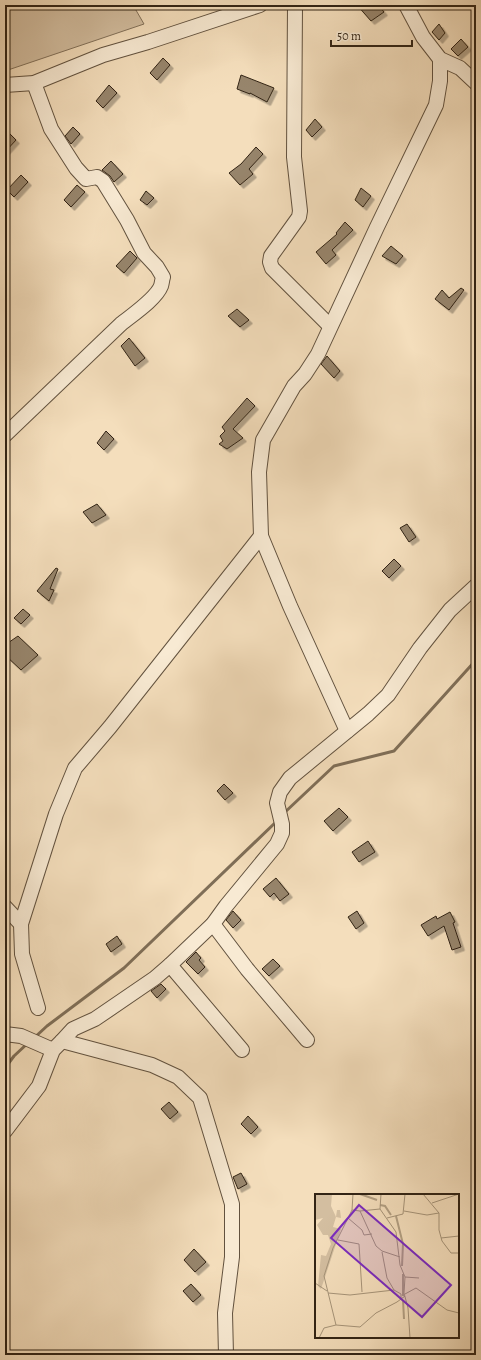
<svg xmlns="http://www.w3.org/2000/svg" width="481" height="1360" viewBox="0 0 481 1360" font-family="Alegreya,serif">
<style>
.green{fill:#d3bea0;stroke:#82715a}
.lines{fill:none;stroke-linecap:round;stroke-linejoin:round}
.stream{stroke:#7f6e57;stroke-width:3}
.building{fill:#97856c;stroke:#322415;filter:url(#shadow)}
.minor-casing{stroke:#62523f;stroke-width:16}
.minor{stroke:#f8ead3;stroke-width:14}
.inset-river{fill:none;stroke:#b29f83;stroke-width:2}
.inset-road{fill:none;stroke:#a69479;stroke-width:1}
.view{fill:#7b2cbf;fill-opacity:0.15;stroke:#7b2cbf;stroke-width:2}
.inset-edge{fill:none;stroke:#322415;stroke-width:2}
</style>
<defs>
<filter id="shadow"><feDropShadow dx="3.5" dy="3.5" stdDeviation="0" flood-color="#0004"/></filter>
</defs>
<rect width="100%" height="100%" fill="#f4debc"/>
<filter id="stains"><feTurbulence type="fractalNoise" baseFrequency=".005" numOctaves="4"/><feColorMatrix values="0 0 0 0 .2 0 0 0 0 .09 0 0 0 0 .02 0 0 0 .5 -.17"/></filter>
<radialGradient id="worn" r=".72"><stop offset=".6" stop-color="#630" stop-opacity="0"/><stop offset="1" stop-color="#630" stop-opacity=".3"/></radialGradient>
<!-- green -->
<polygon class="green" points="5,5 133,5 144,24 5,71"/>
<g class="lines">
<!-- stream -->
<g class="stream">
<polyline points="283,814 334,766 394,751 476,660"/>
<polyline points="34,1038 47,1026 124,968 277,821"/>
<polyline points="5,1068 14,1056 28,1043"/>
</g>
</g>
<!-- building -->
<g class="building">
<polygon points="357,5 378,5 384,12 371,21"/>
<polygon points="439,24 445,33 439,40 432,32"/>
<polygon points="461,39 468,47 458,56 451,49"/>
<polygon points="163,58 170,65 157,80 150,73"/>
<polygon points="241,75 274,88 267,102 250,93 250,94 237,89"/>
<polygon points="109,85 117,93 103,108 96,101"/>
<polygon points="315,119 322,127 312,137 306,130"/>
<polygon points="73,127 80,134 71,144 65,136"/>
<polygon points="5,129 16,140 5,152"/>
<polygon points="256,147 263,154 249,169 253,174 240,185 229,173 241,164"/>
<polygon points="111,161 123,174 114,182 110,176 102,170"/>
<polygon points="21,175 28,182 14,197 7,190"/>
<polygon points="77,185 85,192 71,207 64,200"/>
<polygon points="361,188 371,196 363,207 355,200"/>
<polygon points="146,191 154,198 147,205 140,200"/>
<polygon points="345,222 353,230 332,250 336,255 326,264 316,252 337,234 336,233"/>
<polygon points="391,246 403,256 396,264 382,256"/>
<polygon points="130,251 137,258 124,273 116,266"/>
<polygon points="461,288 464,290 449,310 435,299 442,290 449,298"/>
<polygon points="237,309 249,320 240,327 228,316"/>
<polygon points="129,338 145,358 135,366 121,346"/>
<polygon points="327,356 340,371 334,378 321,364"/>
<polygon points="247,398 255,406 233,429 243,438 227,449 219,444 223,441 220,436 225,431 222,427"/>
<polygon points="106,431 114,439 104,450 97,443"/>
<polygon points="97,504 106,515 92,523 83,512"/>
<polygon points="407,524 416,537 409,542 400,528"/>
<polygon points="394,559 401,566 389,578 382,571"/>
<polygon points="56,568 58,569 50,589 54,590 49,601 37,591"/>
<polygon points="23,609 30,615 21,624 14,618"/>
<polygon points="18,636 38,655 21,670 5,655 5,645"/>
<polygon points="224,784 233,793 225,800 217,791"/>
<polygon points="339,808 348,817 333,831 324,821"/>
<polygon points="368,841 375,852 359,862 352,852"/>
<polygon points="276,878 289,894 280,901 274,893 270,897 263,889"/>
<polygon points="233,911 241,920 233,928 226,920"/>
<polygon points="357,911 364,923 356,929 348,917"/>
<polygon points="450,912 455,922 453,923 461,947 452,950 444,926 428,936 421,925 436,916 437,919"/>
<polygon points="117,936 122,944 111,952 106,944"/>
<polygon points="196,952 201,958 199,960 205,967 198,974 186,962"/>
<polygon points="273,959 280,966 269,976 262,969"/>
<polygon points="161,984 166,989 157,998 151,991"/>
<polygon points="169,1102 178,1112 170,1119 161,1109"/>
<polygon points="248,1116 258,1127 251,1134 241,1124"/>
<polygon points="241,1173 247,1184 238,1189 233,1177"/>
<polygon points="194,1249 206,1262 195,1272 184,1260"/>
<polygon points="191,1284 201,1295 193,1302 183,1291"/>
</g>
<g class="lines">
<!-- minor casing -->
<g class="minor-casing">
<g id="minor">
<polyline points="295,5 294,157 300,211 299,217 271,256 270,262 272,268 330,326"/>
<polyline points="406,5 423,37 440,59 460,68 476,83"/>
<polyline points="5,85 34,83 103,55 148,42 260,5"/>
<path d="M5,435l116,-111c11,-9 35,-25 40,-38 1,-3 1,-6 2,-9l-6,-10 -13,-14 -17,-33 -24,-39 -6,-4 -11,2 -10,-11 -25,-39 -17,-46"/>
<polyline points="347,731 290,606 261,536 259,472 263,440 294,386 305,374 318,354 377,227 436,105 440,81 440,59"/>
<polyline points="5,907 21,924"/>
<polyline points="213,924 247,969 307,1040"/>
<polyline points="170,965 242,1050"/>
<polyline points="38,1008 22,954 21,924 56,814 75,768 110,727 261,536"/>
<polyline points="5,1034 21,1036 53,1050"/>
<polyline points="62,1041 152,1065 178,1077 200,1098 232,1204 232,1257 225,1313 226,1355"/>
<polyline points="5,1131 39,1086 53,1050 62,1041 73,1029 95,1019 155,978 170,965 213,924 226,906 277,844 282,833 282,824 277,803 280,792 290,778 368,714 388,695 420,648 450,610 476,586"/>
</g>
</g>
<!-- minor -->
<use href="#minor" class="minor"/>
</g>
<!-- overview -->
<g transform="translate(315 1194)">
<rect width="144" height="144" fill="#f4debc"/>
<path d="M0,0h17l-1,12 5,11 1,-7h3l1,8 -5,-1 -3,10 8,2 -20,60 -3,-3 3,-31 5,1 5,-12 -3,-9h-5l-6,-10 6,-7 -8,2z" fill="#d3bea0"/>
<path class="inset-river" d="M45,0l17,6M65,11l5,1 6,9M81,22l7,28 -1,22M88,80v22M88,106l1,19"/>
<path class="inset-road" d="M108,0l16,19v17l3,11 9,12h8M117,9l27,-9M65,15l1,-15M37,16l8,1 20,-2 16,23 4,33 5,12 -1,16 4,15 2,30M45,17l16,35 6,5 18,6M89,17l23,4 12,-2M33,24l14,12 2,5 8,-1M72,24l16,-4 2,-20M126,44l18,-2M23,46l21,4 3,48M67,58l5,26 7,12 7,4v4M90,83l14,1M0,89l12,8M13,99l22,2 44,-5M90,100l11,-6 31,22 12,3M21,131l24,2 16,-14 21,-11 8,-6M4,144l5,-10 12,-3 -12,-49 9,-28 19,-38 1,-16"/>
<path class="view" d="M44,11l92,80 -29,32 -91,-79z"/>
<rect width="144" height="144" class="inset-edge"/>
</g>
<!-- margin -->
<rect width="481" height="1360" fill="none" stroke="#f4debc" stroke-width="20"/>
<rect x="6" y="6" width="469" height="1348" fill="none" stroke="#322415" stroke-width="2"/>
<rect x="10" y="10" width="461" height="1340" fill="none" stroke="#322415"/>
<!-- scale -->
<path d="M331 40v6h81v-6" fill="none" stroke="#322415" stroke-width="2"/>
<text x="337" y="40" font-size="12" fill="#322415" stroke="#f8ead3" stroke-width="3" paint-order="stroke">50 m</text>
<rect width="100%" height="100%" filter="url(#stains)"/>
<rect width="100%" height="100%" fill="url(#worn)"/>
</svg>
